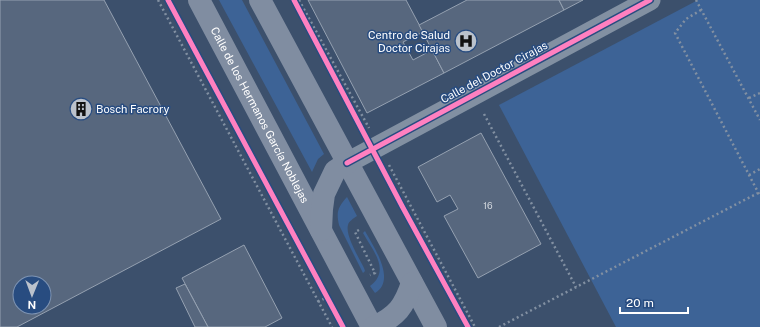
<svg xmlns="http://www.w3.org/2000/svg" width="760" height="327" viewBox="0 0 760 327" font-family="'Public Sans',sans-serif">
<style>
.green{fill:#3d6396}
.building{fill:#57677e;stroke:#95a1b1;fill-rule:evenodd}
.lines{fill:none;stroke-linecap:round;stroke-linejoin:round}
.path{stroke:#8290a2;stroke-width:2.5;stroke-dasharray:2 3;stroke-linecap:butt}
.street{stroke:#8290a2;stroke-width:21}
.primary{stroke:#808da1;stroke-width:22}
.cycleway-casing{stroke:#284c80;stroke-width:8}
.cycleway{stroke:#ff80c0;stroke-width:5}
.labels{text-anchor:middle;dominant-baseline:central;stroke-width:3;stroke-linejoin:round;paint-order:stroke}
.number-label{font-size:9px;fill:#d5d9df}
.poi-label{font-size:11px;fill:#fff;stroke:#284c80;text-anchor:end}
.street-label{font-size:11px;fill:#fff;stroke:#284c80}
</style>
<rect width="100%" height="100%" fill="#3c506c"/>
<!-- green -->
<g class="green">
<polygon points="219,0 242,0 324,154 318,159 312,172"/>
<polygon points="698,0 760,0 760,327 616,327 499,105"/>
<path d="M347,197l10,19c-4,3 -8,5 -9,9 -3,10 11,33 16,43l1,3 -2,2 -24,-48c-3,-13 -1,-18 8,-28z"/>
<path d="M365,231c8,15 32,49 10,62l-5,-7c21,-16 3,-35 -7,-53z"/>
</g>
<!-- building -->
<g class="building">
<path d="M0,0h104l117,219 -204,108h-17zM20,283h24v24h-24z"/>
<polygon points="308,0 406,0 423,32 403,42 413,60 432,50 444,73 367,113"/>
<polygon points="467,0 559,0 564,10 444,73 419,25"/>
<polygon points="559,0 583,0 564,10"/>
<polygon points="481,133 541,244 478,278 444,216 458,209 450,195 437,202 418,167"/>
<polygon points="244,245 282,318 265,327 208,327 182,278"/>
<polygon points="185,284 208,327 195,327 176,288"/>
</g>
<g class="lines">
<!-- path -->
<g class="path">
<polyline points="158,0 332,327"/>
<polyline points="299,0 369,128"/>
<polyline points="696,0 760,120"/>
<polyline points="701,10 686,19 675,33 760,196"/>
<polyline points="749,98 760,93"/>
<polyline points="484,114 576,287"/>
<polyline points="389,165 475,327"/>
<polyline points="749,175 760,169"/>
<polyline points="359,230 355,232 375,273 370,275"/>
<polyline points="318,302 331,295"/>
<polyline points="499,327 758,193"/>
</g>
<!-- street -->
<polyline class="street" points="347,163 650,0"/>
<!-- primary -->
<g class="primary">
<path id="s1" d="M199,0l173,327"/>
<polyline points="260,0 436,327"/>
<polyline points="321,230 322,209 324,194 335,171 347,163"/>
<path d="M374,327c23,-11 30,-20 38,-44"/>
</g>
<!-- cycleway casing -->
<g class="cycleway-casing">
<g id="cycleway">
<polyline points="168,0 343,327"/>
<polyline points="294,0 402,206 468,327"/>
<polyline points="347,163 650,0"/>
</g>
</g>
<!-- cycleway -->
<use href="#cycleway" class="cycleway"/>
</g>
<!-- icons -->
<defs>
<g id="hospital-disc" transform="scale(1.15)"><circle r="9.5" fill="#bbc2cc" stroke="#284c80"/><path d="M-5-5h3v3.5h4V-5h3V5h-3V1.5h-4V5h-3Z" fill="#111"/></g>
<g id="building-disc" transform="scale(1.15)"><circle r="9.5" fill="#bbc2cc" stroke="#284c80"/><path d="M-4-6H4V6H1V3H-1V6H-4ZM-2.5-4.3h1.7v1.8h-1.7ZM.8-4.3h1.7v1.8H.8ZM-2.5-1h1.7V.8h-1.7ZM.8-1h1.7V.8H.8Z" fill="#111"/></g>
</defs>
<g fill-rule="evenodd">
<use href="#hospital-disc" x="466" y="41"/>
<use href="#building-disc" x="81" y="109"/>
</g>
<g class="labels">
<!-- number labels -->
<g class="number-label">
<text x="488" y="205">16</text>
</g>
<!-- poi labels -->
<g class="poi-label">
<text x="450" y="35">Centro de Salud<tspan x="450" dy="13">Doctor Cirajas</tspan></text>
<text x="96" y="109" text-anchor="start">Bosch Facrory</text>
</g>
<!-- street labels -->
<g class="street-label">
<text transform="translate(494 72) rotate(-28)">Calle del Doctor Cirajas</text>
<text stroke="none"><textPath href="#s1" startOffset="130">Calle de los Hermanos García Noblejas</textPath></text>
</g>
</g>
<!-- north arrow -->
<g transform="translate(32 295) rotate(181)"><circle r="19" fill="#284c80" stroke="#7e94b3"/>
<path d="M0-3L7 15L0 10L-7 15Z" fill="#bbc2cc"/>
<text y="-6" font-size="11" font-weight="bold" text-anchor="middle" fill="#ffffff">N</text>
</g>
<!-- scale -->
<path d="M620 307v6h68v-6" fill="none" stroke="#ffffff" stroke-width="2"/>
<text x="626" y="307" font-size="12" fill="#ffffff" stroke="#284c80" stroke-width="3" paint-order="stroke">20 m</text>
</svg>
